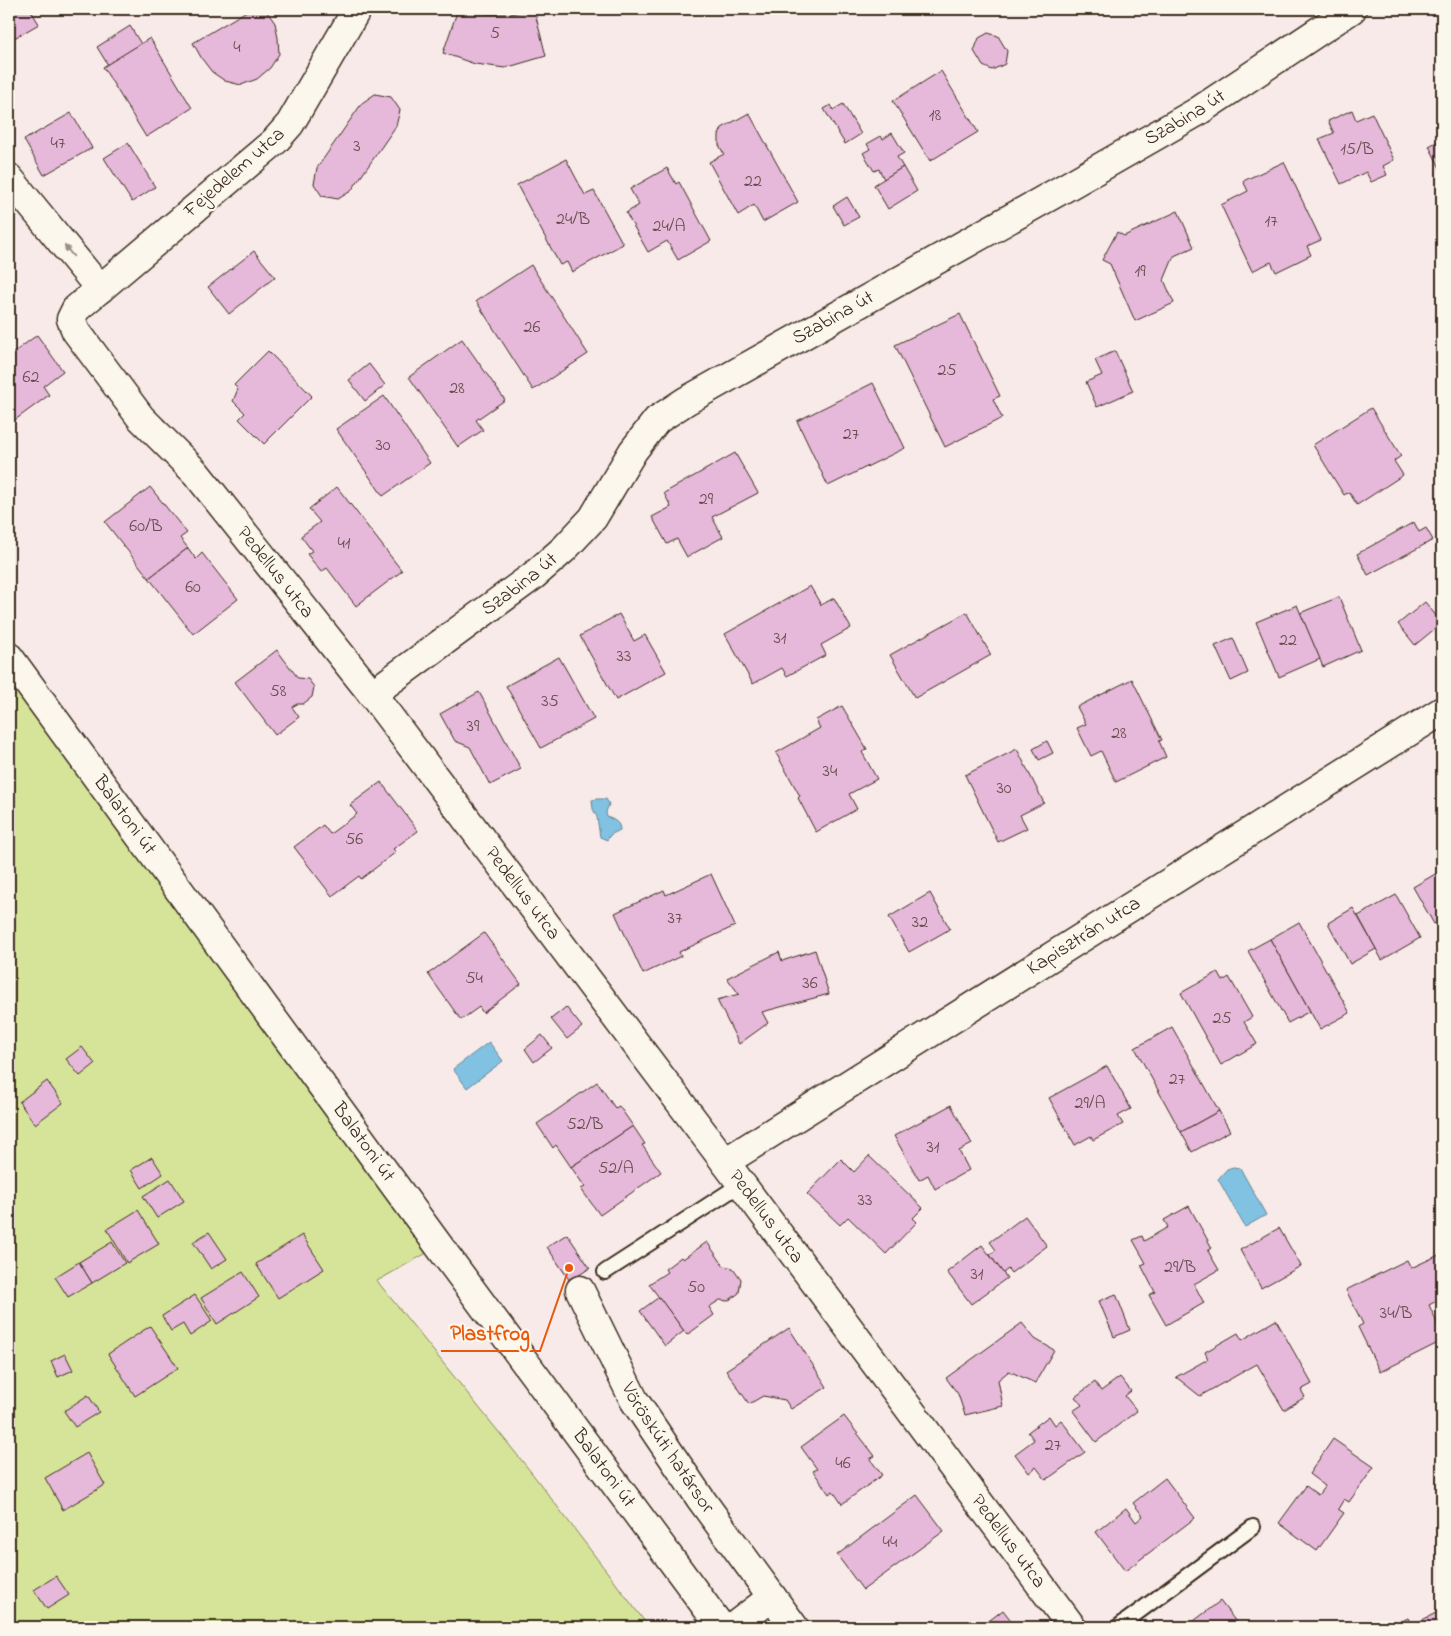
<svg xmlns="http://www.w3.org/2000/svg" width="1451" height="1636" viewBox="0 0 1451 1636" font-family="'Indie Flower',sans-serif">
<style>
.green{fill:#d5e498;stroke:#88875b}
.water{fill:#81c2e2;stroke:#658594}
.building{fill:#e6b8da;stroke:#3b2a1e}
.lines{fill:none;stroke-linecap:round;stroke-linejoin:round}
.lane-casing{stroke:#3b2a1e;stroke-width:18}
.street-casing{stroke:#3b2a1e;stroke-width:31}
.primary-casing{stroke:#3b2a1e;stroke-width:31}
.lane{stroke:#fbf7ec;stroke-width:14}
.street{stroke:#fbf7ec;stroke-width:28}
.primary{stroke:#fbf7ec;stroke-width:28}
.oneway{fill:#9b9085}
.labels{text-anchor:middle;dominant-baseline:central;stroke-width:4.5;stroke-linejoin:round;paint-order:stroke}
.number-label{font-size:18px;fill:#664e4d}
.street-label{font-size:20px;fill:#3b2a1e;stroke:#fbf7ec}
.leader{fill:none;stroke:#e8590c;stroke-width:2}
.callout-dot{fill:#e8590c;stroke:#fbf7ec;stroke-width:2}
.callout-label{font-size:21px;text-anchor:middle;font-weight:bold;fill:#e8590c;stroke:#fbf7ec;stroke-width:4.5;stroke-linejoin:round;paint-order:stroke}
</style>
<rect width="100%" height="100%" fill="#f7eae8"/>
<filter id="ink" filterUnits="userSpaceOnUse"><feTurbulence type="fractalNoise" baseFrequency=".02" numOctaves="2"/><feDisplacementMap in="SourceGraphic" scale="10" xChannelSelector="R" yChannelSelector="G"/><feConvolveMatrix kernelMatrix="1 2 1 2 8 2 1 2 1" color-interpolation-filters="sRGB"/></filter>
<g filter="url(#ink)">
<!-- green -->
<polygon class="green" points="9,657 439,1246 377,1281 531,1472 649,1627 9,1627"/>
<!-- water -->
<g class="water">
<path d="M598,799h8l3,5 -3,8 1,5c7,3 13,5 13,13l-10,5 -3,5 -7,-3 -3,-20 -4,-8 -1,-9z"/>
<polygon points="489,1042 503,1061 467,1088 453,1069"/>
<polygon points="1233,1167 1240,1168 1266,1215 1245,1227 1218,1179 1227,1169"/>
</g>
<!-- building -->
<g class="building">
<polygon points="9,9 30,9 39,24 9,41"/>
<polygon points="250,9 265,9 275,23 278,38 279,54 270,68 257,79 241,85 225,81 212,72 202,59 193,43"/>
<polygon points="458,9 466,9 487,14 511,14 529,9 534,9 546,56 505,68 475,64 443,53"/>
<polygon points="130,26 141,44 108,65 97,47"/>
<polygon points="988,33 998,36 1007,51 1005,64 992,70 983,66 974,51 979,38"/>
<polygon points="150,38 192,108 146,137 103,67"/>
<polygon points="941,71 978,132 930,161 893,101"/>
<polygon points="375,94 391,97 400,110 396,126 351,191 338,199 322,196 314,184 317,168 362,103"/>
<polygon points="843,104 861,134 845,144 824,109 831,105 833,110"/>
<polygon points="1352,110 1356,120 1372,113 1394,160 1383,166 1387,175 1371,182 1366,172 1341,184 1319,139 1334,133 1328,121"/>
<polygon points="71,113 92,148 44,175 24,140"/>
<polygon points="749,113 798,202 763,222 754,205 738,215 709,162 724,154 719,145 719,135 722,128"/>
<polygon points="892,133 904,153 897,157 903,167 884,179 879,169 874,171 863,153 870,149 867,144 881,136 883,139"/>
<polygon points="1442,139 1442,172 1429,146"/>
<polygon points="128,143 155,187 132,202 104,158"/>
<polygon points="566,159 585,195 594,191 623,244 572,272 567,262 560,265 517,185"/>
<polygon points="1284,162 1321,240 1307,246 1311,255 1276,272 1271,262 1252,271 1221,205 1248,191 1243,181"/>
<polygon points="903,167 917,191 888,209 874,185"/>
<polygon points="667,168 676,184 679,182 711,241 678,260 667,241 648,252 626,213 639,205 630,189"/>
<polygon points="847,197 859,217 844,225 833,206"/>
<polygon points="1178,211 1194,247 1174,256 1164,280 1174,303 1135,321 1110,264 1102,260 1117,232 1124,236"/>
<polygon points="254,251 275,277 229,314 208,287"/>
<polygon points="531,265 588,354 533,390 476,301"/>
<polygon points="960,314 1000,396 993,399 1002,418 945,447 895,345"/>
<polygon points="37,335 63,371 43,386 49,395 15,420 9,413 9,356"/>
<polygon points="462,339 505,400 476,420 483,430 458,447 409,377"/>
<polygon points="268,351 312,396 264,444 239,419 245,413 233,401 238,389 234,385"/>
<polygon points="1115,351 1133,391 1097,407 1086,382 1102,375 1095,360"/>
<polygon points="369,364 385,385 365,401 349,380"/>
<polygon points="873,383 905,448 828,486 797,421"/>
<polygon points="384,396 430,463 383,496 336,429"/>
<polygon points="1371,408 1401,456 1394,461 1403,475 1357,505 1349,492 1344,495 1313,445"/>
<polygon points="735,453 758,493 712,517 723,537 687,557 677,539 667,544 652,517 671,507 664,493"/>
<polygon points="150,487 187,533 180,538 188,548 149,578 105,522"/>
<polygon points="337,487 402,571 356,606 327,568 321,572 307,554 312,551 301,536 320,522 309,509"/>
<polygon points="1414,522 1419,532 1426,528 1433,540 1368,575 1357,554"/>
<polygon points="188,548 196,559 202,553 238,599 193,634 149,578"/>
<polygon points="810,586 821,605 834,598 851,628 821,645 826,655 787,676 782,668 753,684 725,634"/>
<polygon points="1339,597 1361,650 1323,667 1300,613"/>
<polygon points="1425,602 1442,623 1415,645 1398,624"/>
<polygon points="1297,605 1320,659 1279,677 1256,622"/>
<polygon points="967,612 991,655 915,698 890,655"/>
<polygon points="619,614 634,641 645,635 666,672 616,700 580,636"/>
<polygon points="1233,638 1248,673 1231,681 1215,646"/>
<polygon points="277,650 298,678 308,679 314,687 312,697 303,704 297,704 292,707 299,717 275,735 235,682"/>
<polygon points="559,657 594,719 541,748 506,686"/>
<polygon points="1132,679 1162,740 1159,741 1166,757 1116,782 1101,751 1091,756 1077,728 1086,724 1077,707"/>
<polygon points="479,692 521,769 490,785 470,747 455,741 440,714"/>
<polygon points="842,706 867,749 862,752 877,779 849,794 857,809 816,832 798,798 800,796 776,753 820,728 816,720"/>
<polygon points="1047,741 1053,753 1039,760 1033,749"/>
<polygon points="1017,749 1044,803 1020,815 1027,828 998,842 965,775"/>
<polygon points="381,782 418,831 393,849 396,852 361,879 359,876 332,896 294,847 323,825 330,834 357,814 350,805"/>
<polygon points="1442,870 1442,919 1434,924 1413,887"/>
<polygon points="711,874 735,926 679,952 681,956 643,974 615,913 664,890 666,895"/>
<polygon points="930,893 950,929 909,952 889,917"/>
<polygon points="1396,895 1420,938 1382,960 1358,916"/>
<polygon points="1353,908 1376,949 1350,964 1328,923"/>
<polygon points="1299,922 1350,1013 1320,1029 1270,939"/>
<polygon points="484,933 521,984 483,1013 479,1007 461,1020 428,974"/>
<polygon points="1270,939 1310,1011 1288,1023 1248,951"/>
<polygon points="815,950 829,994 762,1012 768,1023 739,1044 717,1000 739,994 727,978 779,952 782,961"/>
<polygon points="1218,972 1223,981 1229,977 1252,1017 1244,1022 1257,1044 1221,1065 1181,993"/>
<polygon points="566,1007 582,1027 567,1039 551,1019"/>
<polygon points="1172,1027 1219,1111 1181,1132 1135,1048"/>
<polygon points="542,1035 552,1048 534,1062 525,1049"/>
<polygon points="82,1047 95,1064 80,1076 66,1059"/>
<polygon points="1107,1066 1131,1109 1118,1116 1123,1124 1093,1140 1091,1136 1075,1145 1049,1098"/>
<polygon points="47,1081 63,1103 35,1124 19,1102"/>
<polygon points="597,1082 615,1108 619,1106 633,1126 571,1167 556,1145 553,1148 537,1124"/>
<polygon points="951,1105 972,1144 959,1151 969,1170 935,1189 928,1175 919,1180 894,1136"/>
<polygon points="1219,1111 1230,1131 1192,1152 1181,1132"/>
<polygon points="633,1126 645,1144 642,1145 661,1172 600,1215 581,1189 585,1187 571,1167"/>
<polygon points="869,1156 923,1208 913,1218 917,1222 886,1254 848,1217 840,1225 807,1194 841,1159 854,1172"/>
<polygon points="152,1157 163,1174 142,1188 131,1170"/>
<polygon points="170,1179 184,1201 157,1218 143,1196"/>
<polygon points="1189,1206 1212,1248 1208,1251 1219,1270 1194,1284 1204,1303 1166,1325 1149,1295 1155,1292 1141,1265 1146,1263 1133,1240 1142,1236 1144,1241 1168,1227 1164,1220"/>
<polygon points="138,1210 159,1244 127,1263 107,1229"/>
<polygon points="1025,1216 1047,1246 1011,1273 1008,1269 1003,1273 990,1255 996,1250 990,1242"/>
<polygon points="1279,1228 1301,1266 1261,1288 1240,1250"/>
<polygon points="209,1232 227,1259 211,1269 193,1242"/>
<polygon points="567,1234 590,1268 570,1281 547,1247"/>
<polygon points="302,1235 324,1269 278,1298 256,1264"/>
<polygon points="112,1242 125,1263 92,1283 79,1262"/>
<polygon points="707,1242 724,1266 733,1268 741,1279 739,1293 728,1301 720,1300 709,1307 714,1315 687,1335 649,1284 667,1272 665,1269 681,1257 683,1259"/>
<polygon points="982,1245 1007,1278 971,1304 947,1272"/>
<polygon points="1439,1255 1442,1260 1442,1298 1429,1305 1442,1334 1442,1341 1380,1372 1358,1327 1363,1324 1346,1290 1407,1260 1411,1268"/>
<polygon points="79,1262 92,1283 68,1297 55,1277"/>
<polygon points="243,1272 259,1297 217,1324 201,1298"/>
<polygon points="1116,1294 1130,1330 1114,1337 1099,1301"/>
<polygon points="195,1295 212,1321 190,1336 183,1324 171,1331 162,1316"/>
<polygon points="659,1297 684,1331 665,1346 640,1311"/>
<polygon points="1276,1320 1312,1384 1301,1390 1305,1397 1284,1410 1257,1364 1200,1396 1176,1377 1208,1359 1205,1352 1238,1333 1242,1340"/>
<polygon points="1022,1323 1035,1339 1054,1350 1035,1383 1009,1371 998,1380 1003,1406 965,1415 958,1394 946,1378"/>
<polygon points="150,1326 178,1368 135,1396 108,1354"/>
<polygon points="789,1328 827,1387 791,1409 785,1400 763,1396 749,1404 726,1370"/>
<polygon points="65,1354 73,1370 58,1377 51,1361"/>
<polygon points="1120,1377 1131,1391 1125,1396 1137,1411 1096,1442 1073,1411 1082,1405 1075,1397 1095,1382 1101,1391"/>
<polygon points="88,1395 99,1412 75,1427 64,1411"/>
<polygon points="844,1416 875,1456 870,1459 882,1475 842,1504 833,1491 829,1494 813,1471 817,1469 801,1447"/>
<polygon points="1049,1416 1055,1425 1061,1420 1085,1452 1046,1480 1036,1467 1029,1473 1015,1454 1034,1440 1028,1432"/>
<polygon points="1333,1439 1374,1467 1349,1502 1344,1499 1338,1509 1344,1513 1317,1551 1279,1523 1306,1486 1318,1495 1325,1486 1309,1474"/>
<polygon points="87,1453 105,1485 63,1510 45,1478"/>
<polygon points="1165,1478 1195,1518 1125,1571 1096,1532 1126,1508 1136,1522 1143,1516 1133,1503"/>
<polygon points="917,1495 944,1531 863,1590 837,1555"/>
<polygon points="56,1576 69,1595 47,1609 34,1590"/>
<polygon points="1220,1601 1240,1627 1186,1627"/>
<polygon points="1003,1610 1016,1627 981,1627"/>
<polygon points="1442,1610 1442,1627 1390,1627 1408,1618 1412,1625"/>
</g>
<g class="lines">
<!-- lane casing -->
<g class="lane-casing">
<g id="lane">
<polyline points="605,1272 741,1184"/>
<polyline points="1118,1627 1253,1527"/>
</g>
</g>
<!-- street casing -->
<g class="street-casing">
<g id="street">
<path id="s1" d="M357,9l-67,115 -15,17 -199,168 -5,10 5,12 65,87 55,55 176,221 353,468 347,465"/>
<polyline points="9,178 100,289"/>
<path id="s2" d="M372,694l161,-118 31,-27 29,-31 40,-67 24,-31 29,-19 375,-211 136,-78 155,-103"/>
<path id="s3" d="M725,1162l717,-451"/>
<path id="s4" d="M580,1290l54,110 66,98 94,129"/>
<polyline points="733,1627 772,1597"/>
</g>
</g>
<!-- primary casing -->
<g class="primary-casing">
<g id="primary">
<path id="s5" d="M9,657l430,589 282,381"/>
</g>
</g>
<!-- lane -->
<use href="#lane" class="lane"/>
<!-- street -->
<use href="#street" class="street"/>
<!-- primary -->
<use href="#primary" class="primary"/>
</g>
<!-- one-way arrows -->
<defs><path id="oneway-solid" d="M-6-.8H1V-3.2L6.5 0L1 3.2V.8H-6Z" transform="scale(1.25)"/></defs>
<use class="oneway" href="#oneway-solid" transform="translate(69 251) rotate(-129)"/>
</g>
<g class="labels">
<!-- number labels -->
<g class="number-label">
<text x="495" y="34">5</text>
<text x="237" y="48">4</text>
<text x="935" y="116">18</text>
<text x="58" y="144">47</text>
<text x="357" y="147">3</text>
<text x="1357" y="150">15/B</text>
<text x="753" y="182">22</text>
<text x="573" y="220">24/B</text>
<text x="1271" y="222">17</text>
<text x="669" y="227">24/A</text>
<text x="1140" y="272">19</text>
<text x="532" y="328">26</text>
<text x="947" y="371">25</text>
<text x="31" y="378">62</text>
<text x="457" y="389">28</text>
<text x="851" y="435">27</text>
<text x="383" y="446">30</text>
<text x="706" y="500">29</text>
<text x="146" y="527">60/B</text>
<text x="344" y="544">41</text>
<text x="193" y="588">60</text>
<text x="780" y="639">31</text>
<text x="1288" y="641">22</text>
<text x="624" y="657">33</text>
<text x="278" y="692">58</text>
<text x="550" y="702">35</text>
<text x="473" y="727">39</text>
<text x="1119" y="734">28</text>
<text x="830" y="772">34</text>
<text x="1004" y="789">30</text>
<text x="354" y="840">56</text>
<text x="675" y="919">37</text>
<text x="920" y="923">32</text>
<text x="474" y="979">54</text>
<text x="810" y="984">36</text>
<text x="1222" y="1019">25</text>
<text x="1177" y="1080">27</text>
<text x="1090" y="1104">29/A</text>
<text x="585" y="1125">52/B</text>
<text x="933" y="1148">31</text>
<text x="616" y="1169">52/A</text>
<text x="865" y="1201">33</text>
<text x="1180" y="1268">29/B</text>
<text x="977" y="1275">31</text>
<text x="696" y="1288">50</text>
<text x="1396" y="1314">34/B</text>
<text x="1053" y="1446">27</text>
<text x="843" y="1464">46</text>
<text x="890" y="1543">44</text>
</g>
<!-- street labels -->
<g class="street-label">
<text stroke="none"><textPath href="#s2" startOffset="1009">Szabina út</textPath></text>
<text transform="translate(235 173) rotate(-41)">Fejedelem utca</text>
<text stroke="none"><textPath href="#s2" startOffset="604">Szabina út</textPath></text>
<text stroke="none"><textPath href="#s1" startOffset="754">Pedellus utca</textPath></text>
<text stroke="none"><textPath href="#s2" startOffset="184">Szabina út</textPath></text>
<text stroke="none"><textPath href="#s5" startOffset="196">Balatoni út</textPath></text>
<text stroke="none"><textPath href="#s1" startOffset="1159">Pedellus utca</textPath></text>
<text stroke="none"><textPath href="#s3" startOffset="424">Kapisztrán utca</textPath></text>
<text stroke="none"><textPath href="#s5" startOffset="601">Balatoni út</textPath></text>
<text stroke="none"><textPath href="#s1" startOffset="1564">Pedellus utca</textPath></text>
<text stroke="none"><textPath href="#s4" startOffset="181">Vöröskúti határsor</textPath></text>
<text stroke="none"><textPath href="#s5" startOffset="1006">Balatoni út</textPath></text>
<text stroke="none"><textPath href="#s1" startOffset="1969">Pedellus utca</textPath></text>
</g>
</g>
<!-- callouts -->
<path class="leader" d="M569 1268L540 1351H441"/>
<circle class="callout-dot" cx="569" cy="1268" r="5"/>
<g class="callout-label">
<text x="490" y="1340">Plastfrog</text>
</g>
<!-- margin -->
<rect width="1451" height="1636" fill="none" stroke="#fbf7ec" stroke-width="30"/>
<rect x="15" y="15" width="1421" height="1606" fill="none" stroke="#3b2a1e" stroke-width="2" filter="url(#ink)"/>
</svg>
